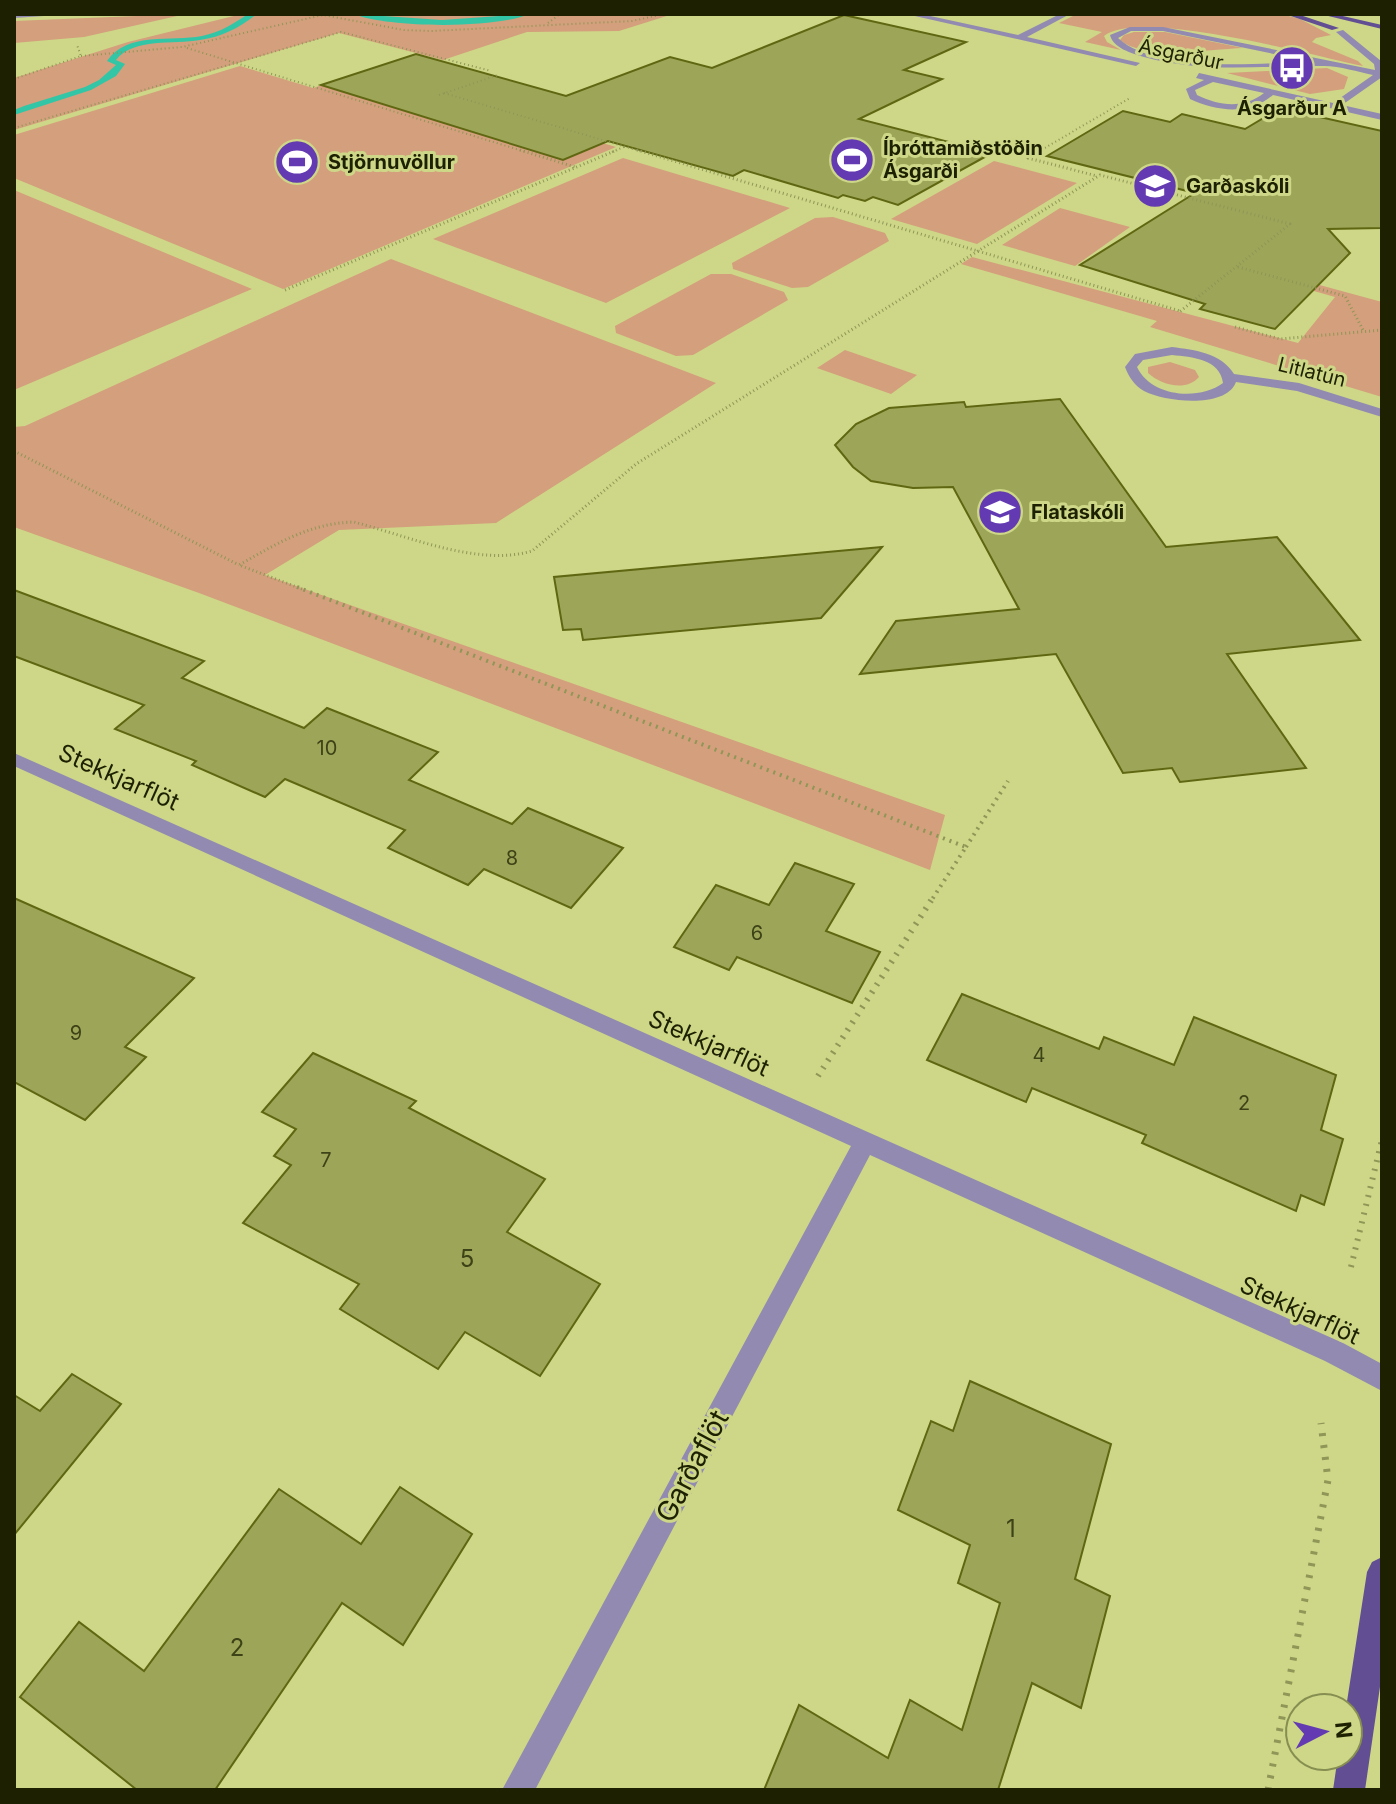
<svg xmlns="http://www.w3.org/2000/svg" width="1396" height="1804" viewBox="0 0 1396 1804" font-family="Inter,sans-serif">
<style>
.green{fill:#d49f7c}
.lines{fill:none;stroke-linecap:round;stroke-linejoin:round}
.stream{fill:#33c6a6;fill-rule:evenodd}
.building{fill:#9da658;stroke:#606712;stroke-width:2}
.path-far4{stroke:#8f9657;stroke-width:2;stroke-dasharray:1 3;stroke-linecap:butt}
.path-far3{stroke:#8f9657;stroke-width:3;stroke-dasharray:1 3;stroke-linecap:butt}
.path-far2{stroke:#8f9657;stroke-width:4;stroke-dasharray:2 5;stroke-linecap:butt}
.path-far1{stroke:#8f9657;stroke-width:6;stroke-dasharray:2 7;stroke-linecap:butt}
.path{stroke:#8f9657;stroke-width:7;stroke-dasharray:3 9;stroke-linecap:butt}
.minor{fill:#928ab0;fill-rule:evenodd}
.major{fill:#614e93;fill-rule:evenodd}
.labels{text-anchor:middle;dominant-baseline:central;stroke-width:6;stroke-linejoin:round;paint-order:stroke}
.far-street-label{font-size:20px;fill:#1e2101;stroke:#cdd787}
.far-poi-label{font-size:20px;font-weight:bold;fill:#1e2101;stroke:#cdd787;text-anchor:start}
.number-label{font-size:20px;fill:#3e4217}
.street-label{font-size:24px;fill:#1e2101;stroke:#cdd787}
.near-number-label{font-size:24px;fill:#3e4217}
.near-street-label{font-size:28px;fill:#1e2101;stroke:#cdd787}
</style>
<rect width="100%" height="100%" fill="#cdd787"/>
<!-- green -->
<g class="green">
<polygon points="186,14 84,37 14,43 14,21"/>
<polygon points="242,14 673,14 619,31 527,32 443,60 339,33 14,130 14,78 128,42"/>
<path d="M1077,14h204l19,5 31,16 -15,3 -4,4 46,19 5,5c-48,-10 -224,-58 -259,-30l3,6 14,8 -36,-8 17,-10 -43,-9z"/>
<path d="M1134,32h31l78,16c-31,1 -99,13 -123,-8l4,-5z"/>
<polygon points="240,66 313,88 362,72 616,147 283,289 14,178 14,135"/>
<polygon points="1327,68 1348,77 1344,89 1310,94 1227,73"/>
<polygon points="623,158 790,208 606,303 433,239"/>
<polygon points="994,161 1077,183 977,244 891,219"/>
<polygon points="14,190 252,289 14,390"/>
<polygon points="1060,208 1130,227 1075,266 1002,245"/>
<polygon points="833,217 885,233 889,241 808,287 792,288 733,269 732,263 815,218"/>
<polygon points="972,257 1298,343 1335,297 1244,271 1250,266 1382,302 1382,397 1150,327 1157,321 961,264"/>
<polygon points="391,259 716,383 496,523 339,530 265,575 945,815 930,870 199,593 14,527 14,427 25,426"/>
<polygon points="711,274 731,274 784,292 788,300 693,355 676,356 616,333 615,326"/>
<polygon points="845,350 917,375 891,394 817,368"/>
<path d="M1170,362l25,8 4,7c-13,15 -38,8 -51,-4v-6z"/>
</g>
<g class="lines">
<!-- stream -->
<g class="stream">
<path d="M248,14h9c-18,14 -35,23 -57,26 -26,5 -66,-3 -84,20l9,4 -9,12 -25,14 -77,25v-5l10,-4 61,-19 14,-7 17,-15 -9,-4c21,-30 64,-19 95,-25 19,-4 31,-12 46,-22z"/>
<path d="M354,14l88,6 87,-6c-33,15 -142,14 -175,0z"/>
<polygon points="559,14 621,14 617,16"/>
</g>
</g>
<!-- building -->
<g class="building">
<polygon points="844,15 966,42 904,70 942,79 859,119 992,153 898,205 873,197 865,201 843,195 838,198 744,170 733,176 608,141 563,160 321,85 416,54 566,96 670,57 712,68"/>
<polygon points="1280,108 1382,131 1382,228 1328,229 1350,253 1275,329 1200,309 1205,304 1080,265 1195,193 1047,156 1123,111 1170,122 1182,114 1245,129"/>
<polygon points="1060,399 1166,547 1277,537 1360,640 1227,654 1306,768 1180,782 1172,768 1123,773 1056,654 860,674 896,621 1019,609 953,487 913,488 871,481 853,467 835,445 856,424 889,408 964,402 966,407"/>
<polygon points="882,547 821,618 583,640 581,629 563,630 554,577"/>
<polygon points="14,590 204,661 182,678 304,728 327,708 438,752 409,780 512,824 528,808 623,848 571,908 484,869 468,885 388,848 405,830 285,779 265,797 192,765 196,761 115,729 144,705 14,656"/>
<polygon points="795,863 854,884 826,931 880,952 852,1003 737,957 729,970 674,947 716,885 769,905"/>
<polygon points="14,898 194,978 125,1047 146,1057 85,1120 14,1082"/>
<polygon points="962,994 1099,1049 1104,1037 1174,1065 1194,1017 1336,1075 1321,1130 1343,1139 1324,1205 1301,1195 1296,1211 1142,1143 1146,1135 1032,1088 1026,1102 927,1060"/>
<polygon points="313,1053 416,1101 409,1108 545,1179 507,1232 600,1284 540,1376 465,1332 438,1369 340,1309 359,1284 243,1223 291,1165 274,1156 296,1129 262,1112"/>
<polygon points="72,1374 121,1404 14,1535 14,1395 40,1411"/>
<polygon points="970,1381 1111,1444 1075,1579 1110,1596 1081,1708 1032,1683 998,1790 764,1790 799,1705 888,1758 910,1700 962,1730 1000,1603 958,1583 970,1545 898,1510 931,1421 953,1431"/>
<polygon points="400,1487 472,1534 403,1645 342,1603 215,1790 137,1790 20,1697 79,1622 144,1671 279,1489 361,1544"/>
</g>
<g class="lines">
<!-- path-far4 -->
<g class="path-far4">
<polyline points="548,23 560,14"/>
<polyline points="187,48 526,152"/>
<polyline points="81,56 182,47 323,15 404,30 431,31 632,21 664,14"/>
<polyline points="14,79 81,56 77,45"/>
<polyline points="444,93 643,152"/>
<polyline points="439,95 498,75"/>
<polyline points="14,128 341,32 491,71"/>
<polyline points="612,152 624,147"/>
<polyline points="1038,152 1130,98"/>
</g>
<!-- path-far3 -->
<g class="path-far3">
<polyline points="520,150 575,167"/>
<polyline points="637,150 1180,311"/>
<polyline points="1042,150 1028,158 1097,176"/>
<polyline points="1238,267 1345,296 1363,330"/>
<polyline points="285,290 617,150"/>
<polyline points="1235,327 1280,339 1382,330"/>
<polyline points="14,451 239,565"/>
<path d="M302,589l-63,-24c37,-21 71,-42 115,-43 54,14 124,45 178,29l104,-87 464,-289 190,49 -112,89"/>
</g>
<!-- path-far2 -->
<g class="path-far2">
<polyline points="297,587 966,847 931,901"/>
<polyline points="966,847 1008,781"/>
</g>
<!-- path-far1 -->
<g class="path-far1">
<polyline points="818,1076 932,899"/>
<polyline points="1351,1267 1382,1140"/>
</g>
<!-- path -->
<polyline class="path" points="1268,1790 1328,1480 1321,1423"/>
<!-- minor -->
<g class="minor">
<polygon points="14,14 74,14 14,18"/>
<polygon points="906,14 921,14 1018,35 1060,14 1070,14 1027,37 1140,63 1136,66"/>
<path d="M1130,27h33l212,43 -1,-6 -38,-32 7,-2 38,31 1,16 -40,28 40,9v6l-109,-25c-24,21 -57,16 -83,4l-4,-10 18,-9 -8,-2 3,-5 134,30 40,-28c-15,-3 -33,-9 -49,-9 -64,-1 -116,8 -180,-9 -13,-4 -31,-9 -34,-22zM1131,31h32l145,30c-48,3 -153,12 -190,-23zM1213,82l51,11c-20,16 -45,13 -67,2l-2,-5z"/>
<path d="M1172,347c23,3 49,6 62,27l65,9 83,26v8l-85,-26 -61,-9c-10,27 -71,20 -92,9 -10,-6 -15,-14 -19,-24l10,-13zM1172,355c20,2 48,4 51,28 -24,18 -72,14 -86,-16l6,-7z"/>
<polygon points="14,753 1343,1343 1382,1364 1382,1391 1325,1361 870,1155 535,1790 502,1790 851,1146 14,766"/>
</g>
<!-- major -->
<g class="major">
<polygon points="1285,14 1297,14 1339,28 1332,30"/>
<polygon points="1320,14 1334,14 1382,25 1382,29"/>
<polygon points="1382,1557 1382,1673 1365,1790 1333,1790 1338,1756 1348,1756 1346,1708 1367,1572 1372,1562"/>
</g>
</g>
<!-- icons -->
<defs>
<g id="bus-disc" transform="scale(2.3)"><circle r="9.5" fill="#643ab2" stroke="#cdd787"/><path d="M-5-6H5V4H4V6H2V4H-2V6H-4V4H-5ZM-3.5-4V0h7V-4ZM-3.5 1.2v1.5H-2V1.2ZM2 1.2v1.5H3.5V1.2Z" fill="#fff"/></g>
<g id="stadium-disc" transform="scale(2.3)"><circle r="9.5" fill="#643ab2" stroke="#cdd787"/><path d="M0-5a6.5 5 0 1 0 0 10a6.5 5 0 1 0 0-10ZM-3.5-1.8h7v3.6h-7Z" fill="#fff"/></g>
<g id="school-disc" transform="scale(2.3)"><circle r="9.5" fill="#643ab2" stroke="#cdd787"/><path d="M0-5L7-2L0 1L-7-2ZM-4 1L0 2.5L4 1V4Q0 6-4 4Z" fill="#fff"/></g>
</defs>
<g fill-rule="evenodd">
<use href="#bus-disc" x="1292" y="68"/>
<use href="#stadium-disc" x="852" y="160"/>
<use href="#stadium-disc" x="297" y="162"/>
<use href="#school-disc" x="1155" y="186"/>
<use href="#school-disc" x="1000" y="512"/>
</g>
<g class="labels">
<!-- far-street labels -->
<g class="far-street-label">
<text transform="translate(1181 54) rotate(12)">Ásgarður</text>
<text transform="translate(1312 372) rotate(14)">Litlatún</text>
</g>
<!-- far-poi labels -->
<g class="far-poi-label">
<text x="1292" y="108" text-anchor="middle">Ásgarður A</text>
<text x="883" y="148">Íþróttamiðstöðin<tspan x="883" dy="23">Ásgarði</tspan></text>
<text x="328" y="162">Stjörnuvöllur</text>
<text x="1186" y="186">Garðaskóli</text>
<text x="1031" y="512">Flataskóli</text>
</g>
<!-- number labels -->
<g class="number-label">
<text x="327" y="748">10</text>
<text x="512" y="858">8</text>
<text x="757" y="933">6</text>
<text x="76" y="1033">9</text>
<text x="1039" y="1055">4</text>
<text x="1244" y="1103">2</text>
<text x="326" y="1160">7</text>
</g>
<!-- street labels -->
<g class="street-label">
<text transform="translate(119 777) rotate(24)">Stekkjarflöt</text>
<text transform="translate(709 1043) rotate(24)">Stekkjarflöt</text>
<text transform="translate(1300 1310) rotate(25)">Stekkjarflöt</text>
</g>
<!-- near-number labels -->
<g class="near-number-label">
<text x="467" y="1258">5</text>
<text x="1011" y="1528">1</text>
<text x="237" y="1647">2</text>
</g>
<!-- near-street labels -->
<g class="near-street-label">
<text transform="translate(692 1466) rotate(-62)">Garðaflöt</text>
</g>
</g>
<!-- border -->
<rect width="1396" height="1804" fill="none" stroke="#1e2101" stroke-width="32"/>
<!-- north arrow -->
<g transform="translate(1324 1732) rotate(84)"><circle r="38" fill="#cdd787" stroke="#878e51" stroke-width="2"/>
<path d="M0-6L14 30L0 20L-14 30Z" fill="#643ab2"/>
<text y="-12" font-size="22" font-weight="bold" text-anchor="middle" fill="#1e2101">N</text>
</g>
</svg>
